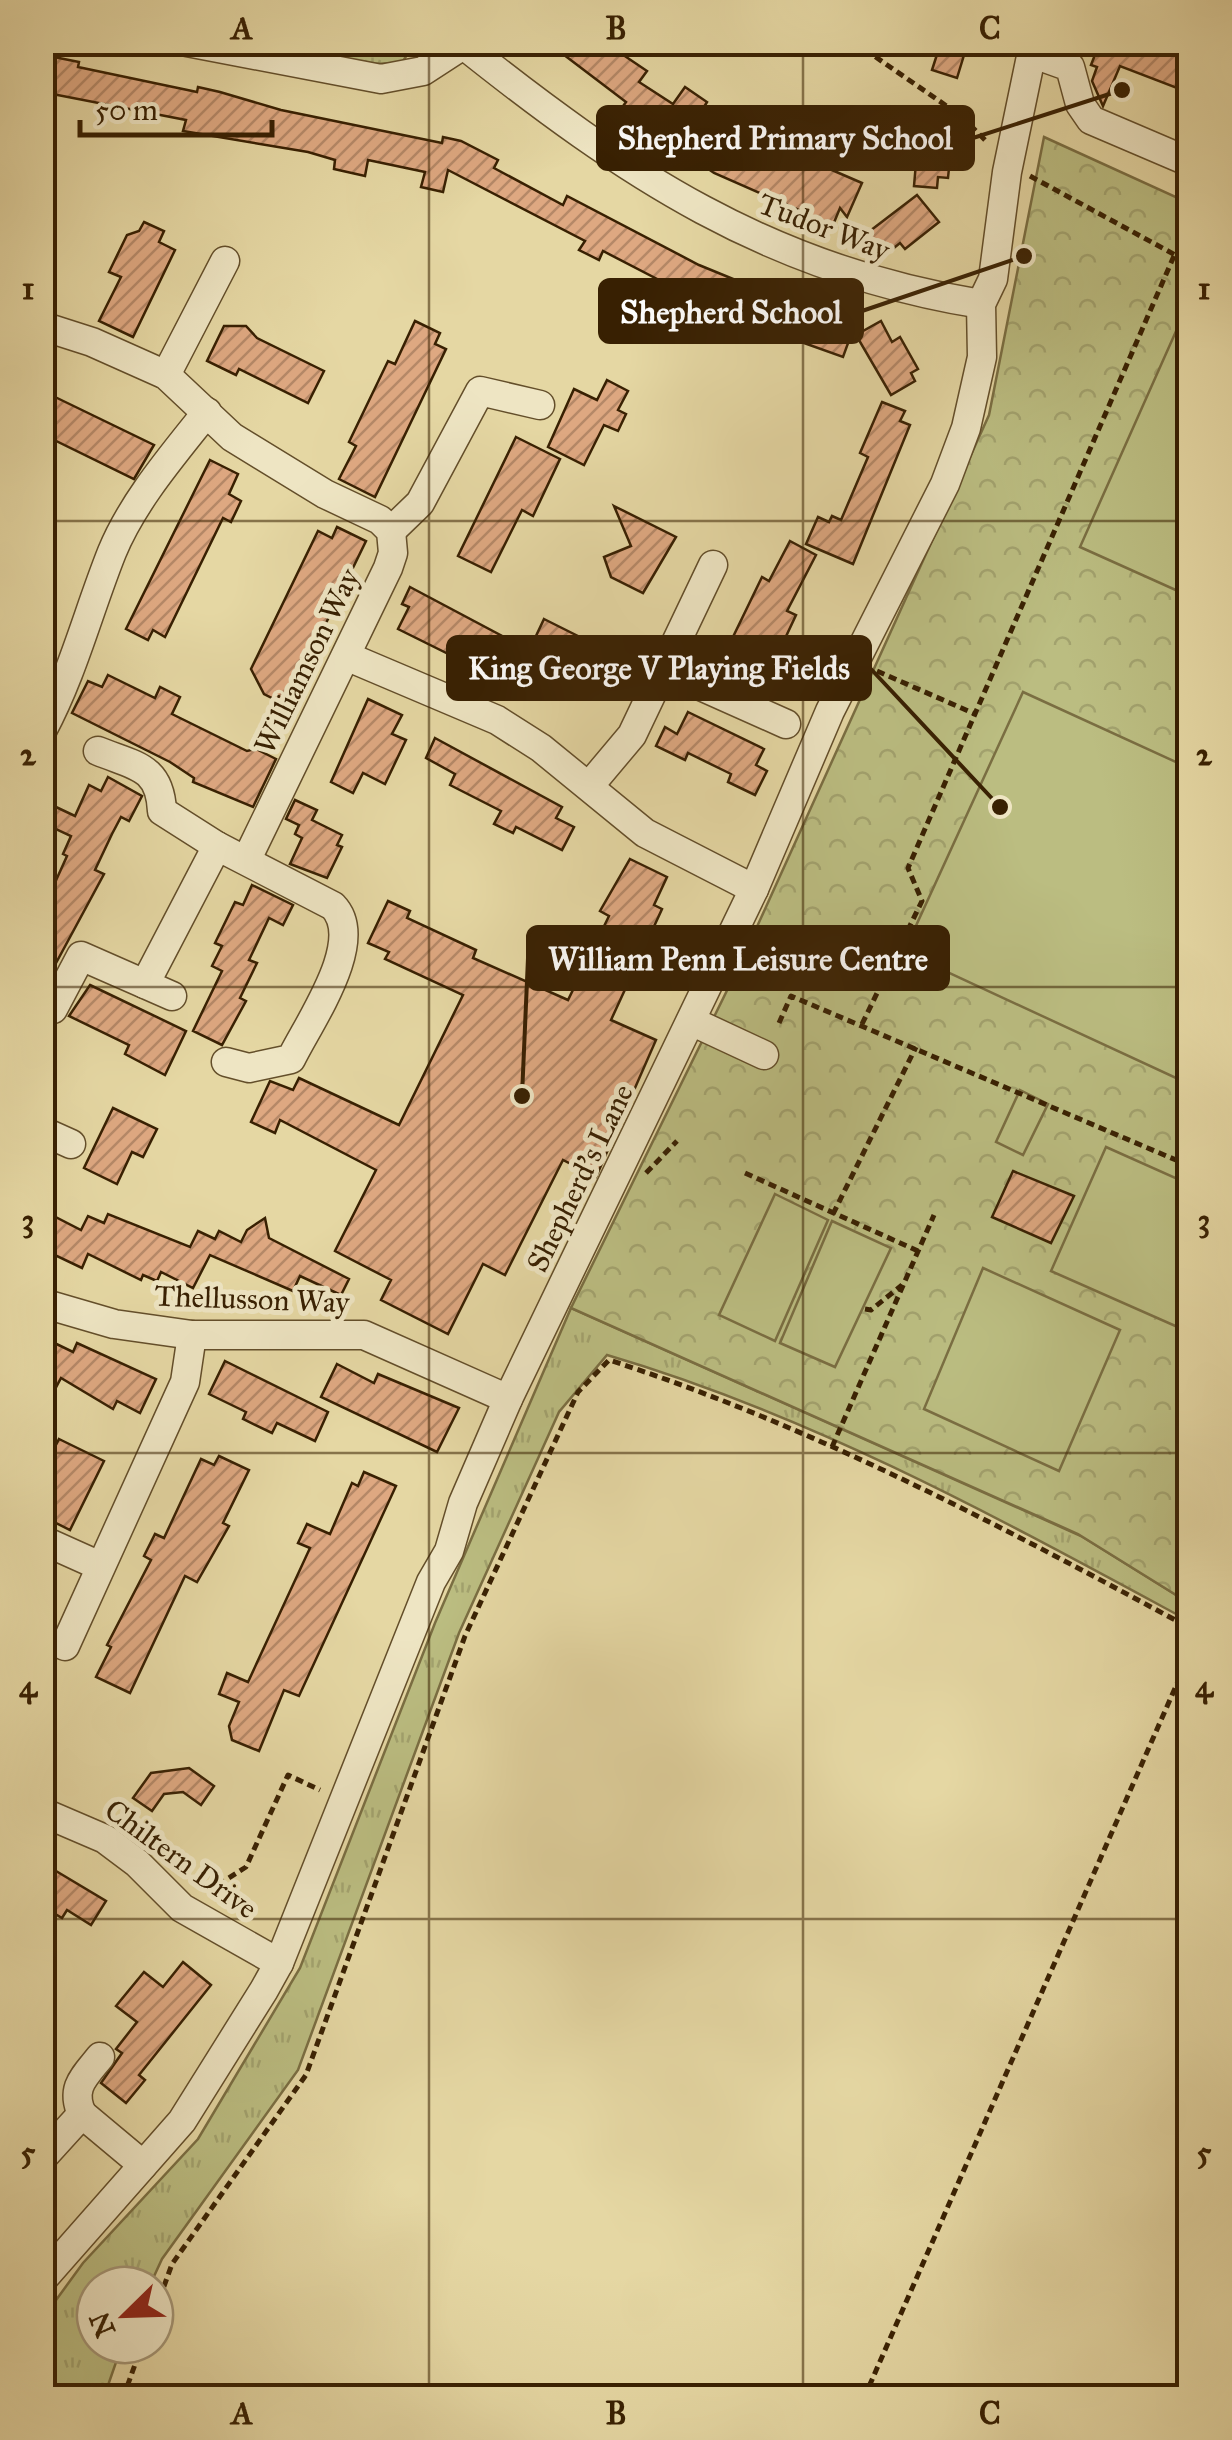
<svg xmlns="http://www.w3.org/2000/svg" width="1232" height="2440" viewBox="0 0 1232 2440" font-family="'IM FELL Great Primer',serif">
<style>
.grass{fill:url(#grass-tufts);stroke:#7a6e42;stroke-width:2.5}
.forest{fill:url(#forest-crowns);stroke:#7a6e42;stroke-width:2.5}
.garden{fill:#bbbd81;stroke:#7a6e42;stroke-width:2.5}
.building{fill:url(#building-hatch);stroke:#382002;stroke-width:2.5}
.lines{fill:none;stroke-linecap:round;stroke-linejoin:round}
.minor-casing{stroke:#634e2a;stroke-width:31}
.path{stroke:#382002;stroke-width:5;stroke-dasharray:8 5;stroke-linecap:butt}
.minor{stroke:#eee5c3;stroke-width:28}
.grid{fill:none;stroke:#382002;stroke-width:2.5;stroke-opacity:0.55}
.labels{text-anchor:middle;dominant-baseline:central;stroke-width:10;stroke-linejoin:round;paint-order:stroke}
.street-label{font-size:30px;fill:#382002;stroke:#eee5c3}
.leader{fill:none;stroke:#382002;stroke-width:4}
.callout-dot{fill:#382002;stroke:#eee5c3;stroke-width:4}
.callout{fill:#382002;stroke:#382002;stroke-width:4}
.callout-label{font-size:32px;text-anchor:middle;font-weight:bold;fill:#fff}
.neatline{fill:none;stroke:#382002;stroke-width:4}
.grid-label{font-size:32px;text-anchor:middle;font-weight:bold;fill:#382002}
</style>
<defs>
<pattern id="grass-tufts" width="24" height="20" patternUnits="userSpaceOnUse" patternTransform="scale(2.5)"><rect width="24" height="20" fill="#bbbd81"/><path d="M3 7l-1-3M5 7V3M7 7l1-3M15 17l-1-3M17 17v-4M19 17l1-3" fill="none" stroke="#a2a26e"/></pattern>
<pattern id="forest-crowns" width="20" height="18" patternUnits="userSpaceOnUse" patternTransform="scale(2.5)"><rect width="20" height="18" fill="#bbbd81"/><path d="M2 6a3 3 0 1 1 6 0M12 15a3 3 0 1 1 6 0" fill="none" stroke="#a2a26e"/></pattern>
<pattern id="building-hatch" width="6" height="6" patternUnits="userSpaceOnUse" patternTransform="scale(2.5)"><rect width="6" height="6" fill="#dea881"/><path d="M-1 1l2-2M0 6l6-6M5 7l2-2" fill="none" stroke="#b58867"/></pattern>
</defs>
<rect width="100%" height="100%" fill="#e5d7a3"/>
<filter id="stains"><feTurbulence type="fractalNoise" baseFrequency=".002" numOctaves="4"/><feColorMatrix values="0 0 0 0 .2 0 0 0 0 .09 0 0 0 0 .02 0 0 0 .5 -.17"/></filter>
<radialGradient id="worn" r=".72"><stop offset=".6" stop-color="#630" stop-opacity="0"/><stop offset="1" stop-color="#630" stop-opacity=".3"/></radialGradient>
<!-- grass -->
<g class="grass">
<polygon points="324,43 414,43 402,63 341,65 320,60"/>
<path d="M571,1308l510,228 108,67v18c-187,-101 -377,-206 -582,-266l-48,57 -100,221 -161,437 -136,189 -12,26h-55v60h27l-18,52h-61v-79l40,-55 115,-124 102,-171 135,-345z"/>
</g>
<!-- forest -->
<polygon class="forest" points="1044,137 1189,203 1189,1603 1078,1534 571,1308 741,962 989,415"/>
<!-- garden -->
<g class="garden">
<polygon points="1189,302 1189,596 1080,547"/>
<polygon points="1023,692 1189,768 1189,1084 904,952"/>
<polygon points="1020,1090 1048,1104 1023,1155 996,1142"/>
<polygon points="1106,1147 1189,1184 1189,1332 1051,1271"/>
<polygon points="775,1194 828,1220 775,1341 719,1315"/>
<polygon points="832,1221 891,1248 835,1367 780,1343"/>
<polygon points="983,1268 1120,1330 1059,1471 924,1409"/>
</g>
<!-- building -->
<g class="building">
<polygon points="547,42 604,42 647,71 639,82 673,104 685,87 707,102 697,119 720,134 717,138 782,167 791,144 821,157 818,164 862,183 847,217 840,208 833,225 714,173 621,109 626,102"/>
<polygon points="941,42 968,42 957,78 932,70"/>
<polygon points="1100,42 1190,46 1190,93 1120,66 1103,106 1092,81 1097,67 1091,65"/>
<polygon points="49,56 79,62 78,67 197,92 198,87 220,92 281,110 442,143 443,137 461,141 498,160 494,168 563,205 567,196 699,265 828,318 826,325 851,335 843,357 776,333 729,309 723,321 682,302 686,294 603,251 599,260 579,250 585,241 448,170 443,192 421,187 425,172 368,160 365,176 334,169 335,160 308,152 183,131 186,120 42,92 42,64 47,64"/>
<polygon points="919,128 942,130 941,137 952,138 948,178 938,177 937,188 914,186"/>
<polygon points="917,195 939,222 905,249 900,243 884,256 866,234"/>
<polygon points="144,222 164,231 159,242 175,250 133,337 99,321 121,277 109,272 127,235 139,231"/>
<polygon points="415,321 440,333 435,344 446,349 375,497 339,479 356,446 349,442 388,361 395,364"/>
<polygon points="881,321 892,342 900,337 918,369 911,373 915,381 891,395 856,335"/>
<polygon points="224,326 246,326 257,338 324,371 308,403 239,369 236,375 207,361"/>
<polygon points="607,380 628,391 618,410 626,414 618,431 604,425 584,465 548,447 574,389 597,400"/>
<polygon points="53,396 154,445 134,479 42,434 42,417"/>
<polygon points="882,402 905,411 900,421 910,425 853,564 806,544 818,517 829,522 832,516 841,520 868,457 860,453"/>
<polygon points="516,437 560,459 533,516 522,510 491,572 458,556"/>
<polygon points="210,460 238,474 229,494 241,501 231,522 223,518 165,637 153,630 148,640 126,629"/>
<polygon points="614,506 676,537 643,593 611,577 604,557 631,546"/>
<polygon points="337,527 366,541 286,705 264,694 251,669 318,531 332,538"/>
<polygon points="790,541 816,555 787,611 796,615 766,679 731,662 741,644 732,639 762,577 769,581"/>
<polygon points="410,587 525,648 507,683 398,629 409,607 402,604"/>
<polygon points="544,619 616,655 622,643 650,657 637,684 628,679 619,697 528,653"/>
<polygon points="108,675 155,698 160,687 180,697 172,714 247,751 256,749 276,759 253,807 193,782 194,778 170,762 72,713 88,681 102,687"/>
<polygon points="368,699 402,715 392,734 406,740 385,784 363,773 353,793 331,782"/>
<polygon points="688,712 764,749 756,765 767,771 755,795 728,782 731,774 688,753 685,760 656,746 665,727 677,734"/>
<polygon points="435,738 562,807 556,818 574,827 562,850 516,827 513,833 494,824 501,811 450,785 455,774 426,758"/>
<polygon points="108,777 142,796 129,821 121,817 112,834 95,870 104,874 42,989 42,895 48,898 67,856 63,854 71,836 47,825 56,807 75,816 89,785 101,791"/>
<polygon points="295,800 317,810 312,820 342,835 337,845 342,847 327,878 290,864 302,838 295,834 299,825 286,819"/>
<polygon points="630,859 667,877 654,905 662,909 611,1020 656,1040 596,1177 563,1160 505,1275 483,1264 448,1334 381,1300 391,1280 335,1251 376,1170 280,1120 275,1133 251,1122 270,1081 293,1090 299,1078 399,1125 463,995 385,959 389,952 368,943 388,901 410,911 407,918 476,950 473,958 568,1000 609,916 600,911"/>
<polygon points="252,885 293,905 283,925 269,918 249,960 257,963 240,998 246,1001 222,1045 193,1031 222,971 212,966 222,946 215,943 235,902 243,905"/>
<polygon points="90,985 186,1031 165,1075 125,1054 129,1045 69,1016"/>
<polygon points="113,1108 157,1129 143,1157 132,1152 117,1184 84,1168"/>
<polygon points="1013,1171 1074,1196 1051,1243 992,1217"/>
<polygon points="42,1210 81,1230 88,1216 104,1223 108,1214 190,1247 198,1231 215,1239 219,1231 241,1242 247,1230 265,1218 269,1238 349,1279 341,1295 300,1276 293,1291 210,1255 193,1288 161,1272 157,1281 143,1275 141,1280 88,1254 82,1268 42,1249"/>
<polygon points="42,1337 73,1352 77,1343 156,1379 140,1413 117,1401 113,1409 61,1378 42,1414"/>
<polygon points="225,1361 328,1412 315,1441 277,1423 272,1433 243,1419 246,1412 209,1394"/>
<polygon points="337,1364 374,1383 378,1374 459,1408 437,1452 321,1397"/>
<polygon points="59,1439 104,1461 70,1530 42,1516 42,1472"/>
<polygon points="219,1456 249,1470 223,1523 229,1526 197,1582 185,1576 130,1693 96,1677 111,1647 107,1645 151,1560 144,1556 155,1534 164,1538 201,1459 214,1465"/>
<polygon points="364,1472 396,1486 299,1696 284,1690 259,1751 232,1740 229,1726 239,1702 219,1694 227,1673 248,1682 310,1548 298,1543 307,1524 330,1534 352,1483 358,1486"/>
<polygon points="189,1768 214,1786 201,1805 183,1792 164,1794 152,1811 133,1798 151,1773"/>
<polygon points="56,1871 106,1901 91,1925 67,1910 62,1918 42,1906 42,1894"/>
<polygon points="183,1962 211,1985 139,2075 145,2080 126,2103 101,2083 122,2053 116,2049 137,2022 116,2006 144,1972 163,1987"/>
</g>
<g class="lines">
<!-- minor casing -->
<g class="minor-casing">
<g id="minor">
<polyline points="187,42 381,79 423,71 463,45"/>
<path d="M460,42c165,132 309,228 521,262"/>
<polyline points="1031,53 1070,67 1080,104 1091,120 1187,161"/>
<polyline points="42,326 92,342 166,375 232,437 325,494 380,520 391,531 393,553 388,568 247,859"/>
<polyline points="166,375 225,261"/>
<polyline points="391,531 420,503 480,391 540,405"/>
<polyline points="346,656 497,720 541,748 645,833 754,889"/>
<polyline points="665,670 786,724"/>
<path d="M42,731c31,-58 46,-119 70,-179 21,-51 61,-97 95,-140"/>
<path d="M98,751c37,15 62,15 64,60l55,35"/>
<polyline points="590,785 632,735 713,565"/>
<path d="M145,984l72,-138 116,60c34,35 -24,116 -42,153l-42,9 -23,-6"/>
<polyline points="53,1009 81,956 172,996"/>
<polyline points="691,1021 764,1055"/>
<polyline points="42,1131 71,1144"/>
<polyline points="42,1303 114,1324 192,1335 364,1335 508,1399"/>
<polyline points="42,1540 100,1566"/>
<polyline points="65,1646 185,1382 192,1335"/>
<polyline points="42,1812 105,1839 137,1863 182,1908 279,1963"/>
<path d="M82,2114c-12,-26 2,-37 18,-57"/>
<polyline points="42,2158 82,2114 143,2165"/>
<polyline points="42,2280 182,2121 264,1990 279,1963 431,1582 449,1551 463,1503 508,1399 754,889 830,711 945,484 966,428 982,357 981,304 993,279 1007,172 1034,42"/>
</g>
</g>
<!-- path -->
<g class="path">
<polyline points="854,42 961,116 986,141"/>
<polyline points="1030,176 1190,263"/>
<polyline points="877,671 975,714"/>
<polyline points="779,1023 791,996 1190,1166"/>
<polyline points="862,1024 922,901 908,868 1174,256"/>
<polyline points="646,1173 677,1141"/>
<polyline points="745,1173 918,1251"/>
<polyline points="833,1214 916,1047"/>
<polyline points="865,1309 871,1310 902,1285"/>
<polyline points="832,1447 934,1215"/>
<polyline points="207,1892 246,1867 288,1775 320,1790"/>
<path d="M155,2311l17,-47 134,-189 159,-439 113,-244 31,-32c204,66 392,166 581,268"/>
<polyline points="123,2398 142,2345"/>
<polyline points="864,2398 1190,1654"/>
</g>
<!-- minor -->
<use href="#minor" class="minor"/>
</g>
<!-- grid -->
<path class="grid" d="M429,42v2356M803,42v2356M42,521h1148M42,987h1148M42,1453h1148M42,1919h1148"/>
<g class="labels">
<!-- street labels -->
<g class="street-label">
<text transform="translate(824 227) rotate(21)">Tudor Way</text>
<text transform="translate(307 661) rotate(-64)">Williamson Way</text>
<text transform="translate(580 1178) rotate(-64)">Shepherd's Lane</text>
<text transform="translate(252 1299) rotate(2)">Thellusson Way</text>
<text transform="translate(181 1859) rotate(36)">Chiltern Drive</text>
</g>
</g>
<!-- callouts -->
<path class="leader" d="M1122 90L973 138M1024 256L862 311M1000 807L870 668M522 1096L528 958"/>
<g class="callout-dot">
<circle cx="1122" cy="90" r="10"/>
<circle cx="1024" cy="256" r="10"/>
<circle cx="1000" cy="807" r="10"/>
<circle cx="522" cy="1096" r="10"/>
</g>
<g class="callout">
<rect x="598" y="107" width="375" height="62" rx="10"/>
<rect x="600" y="280" width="262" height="62" rx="10"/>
<rect x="448" y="637" width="422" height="62" rx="10"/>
<rect x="528" y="927" width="420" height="62" rx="10"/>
</g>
<g class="callout-label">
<text x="785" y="149">Shepherd Primary School</text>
<text x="731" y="323">Shepherd School</text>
<text x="659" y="679">King George V Playing Fields</text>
<text x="738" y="970">William Penn Leisure Centre</text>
</g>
<!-- margin -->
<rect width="1232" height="2440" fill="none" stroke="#e5d7a3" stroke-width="110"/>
<!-- north arrow -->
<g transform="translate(125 2315) rotate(247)"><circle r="48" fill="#eee5c3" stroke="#a59676" stroke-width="2.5"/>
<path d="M0-8L18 38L0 25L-18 38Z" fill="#8f2418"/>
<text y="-15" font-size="28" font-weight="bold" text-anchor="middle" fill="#382002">N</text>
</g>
<!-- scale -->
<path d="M80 120v15h192v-15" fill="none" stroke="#382002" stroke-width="5"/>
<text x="95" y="120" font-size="30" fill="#382002" stroke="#eee5c3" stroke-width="8" paint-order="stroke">50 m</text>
<rect x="55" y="55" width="1122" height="2330" class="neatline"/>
<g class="grid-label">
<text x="242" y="39">A</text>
<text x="616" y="39">B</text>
<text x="990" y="39">C</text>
<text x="28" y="299">1</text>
<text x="1204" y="299">1</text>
<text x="28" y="765">2</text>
<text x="1204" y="765">2</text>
<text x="28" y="1231">3</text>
<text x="1204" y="1231">3</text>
<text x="28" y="1697">4</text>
<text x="1204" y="1697">4</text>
<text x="28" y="2163">5</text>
<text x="1204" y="2163">5</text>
<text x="242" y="2424">A</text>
<text x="616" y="2424">B</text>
<text x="990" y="2424">C</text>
</g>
<rect width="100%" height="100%" filter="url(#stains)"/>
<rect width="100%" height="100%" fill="url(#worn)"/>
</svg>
